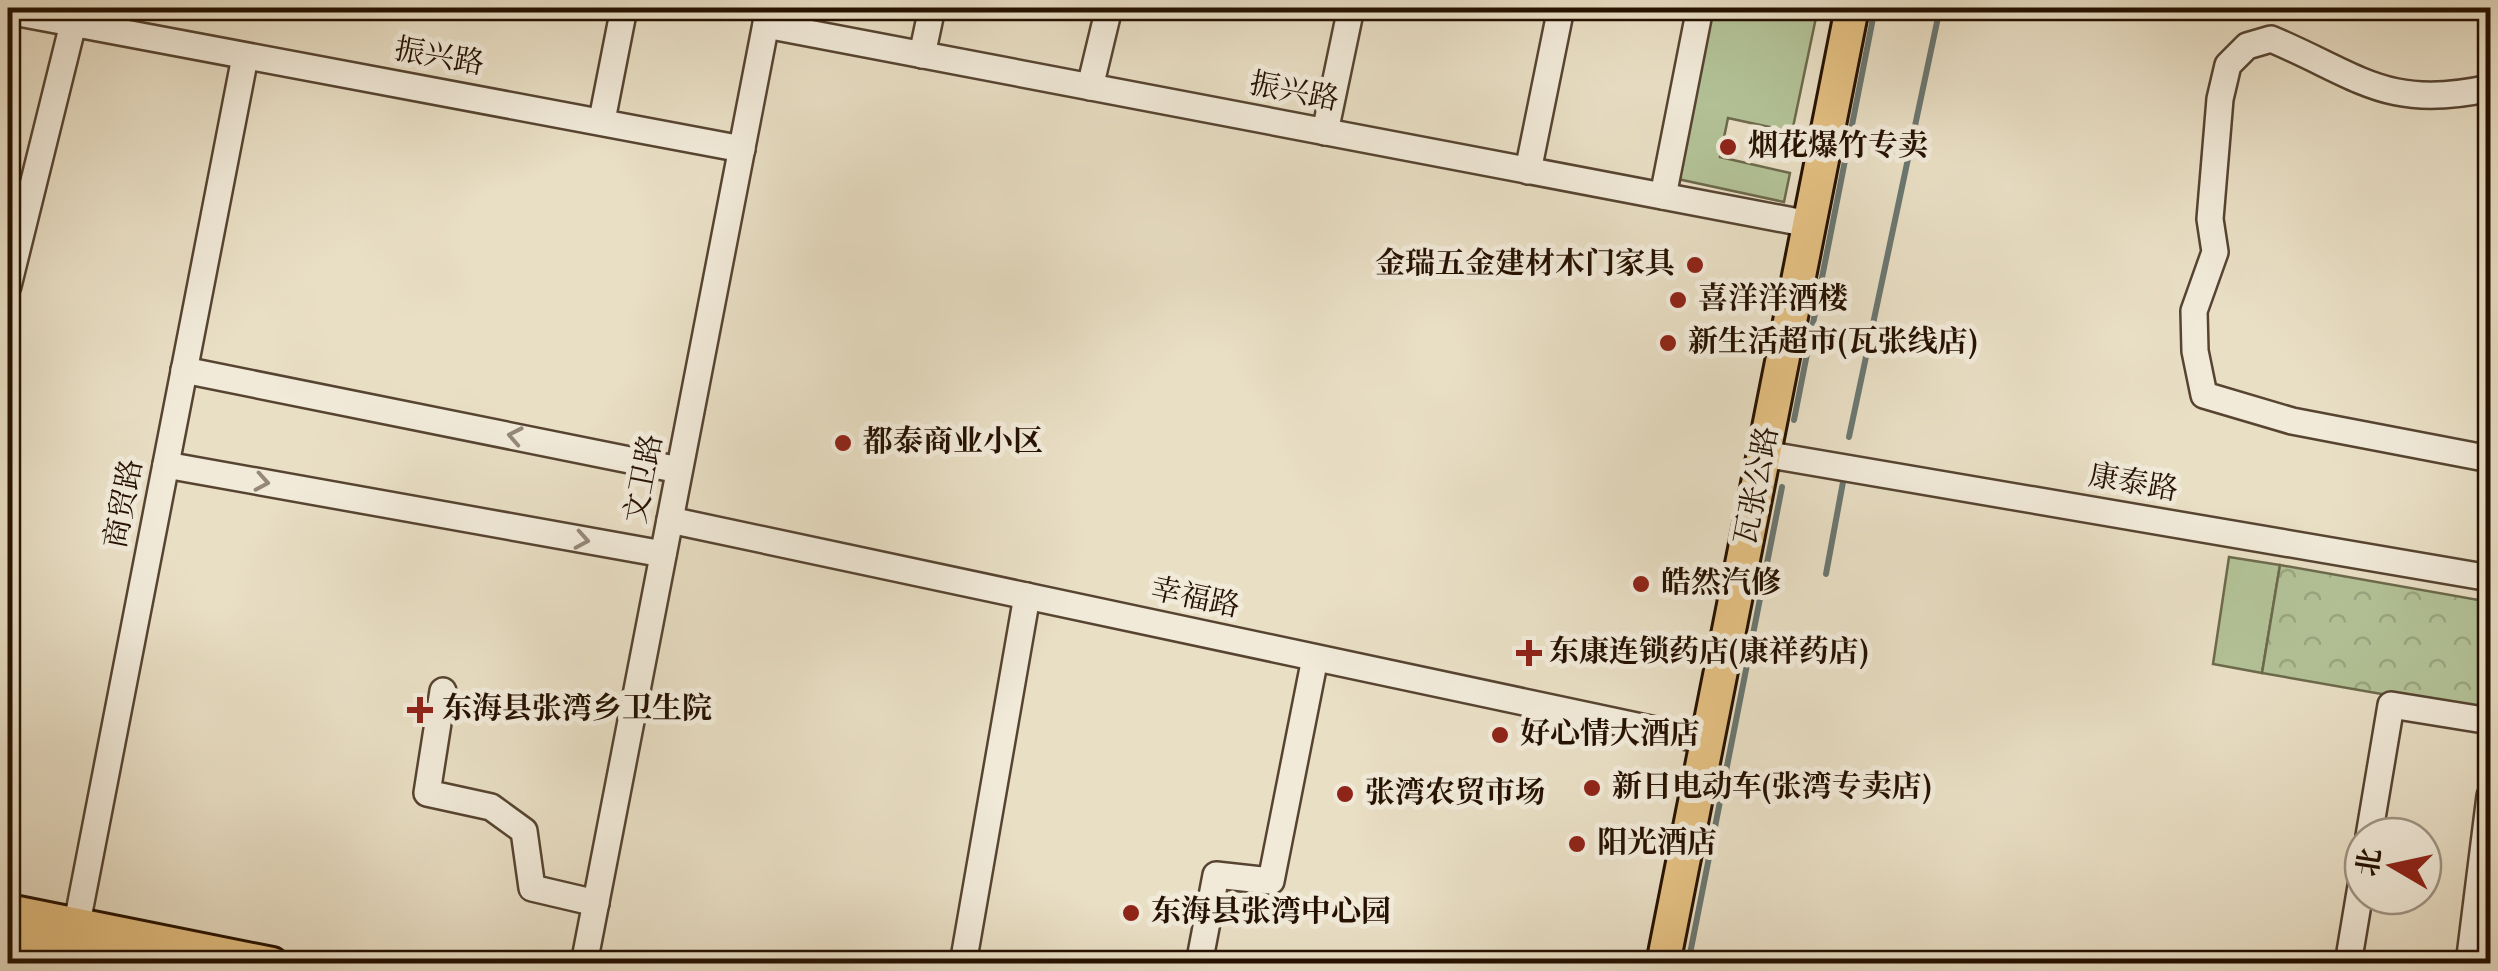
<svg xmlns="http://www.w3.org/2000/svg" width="2498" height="971" viewBox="0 0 2498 971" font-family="Vollkorn,'Noto Serif SC',serif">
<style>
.green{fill:#b3c297;stroke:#6c6a4c;stroke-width:2.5}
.park{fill:url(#park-crowns);stroke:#6c6a4c;stroke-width:2.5}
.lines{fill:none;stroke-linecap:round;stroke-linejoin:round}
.stream{stroke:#6b7771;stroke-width:6}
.minor-casing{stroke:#564431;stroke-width:30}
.major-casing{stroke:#251100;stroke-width:38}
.minor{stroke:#f1ead9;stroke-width:25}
.major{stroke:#e4c082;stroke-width:32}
.oneway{stroke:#958877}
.poi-dot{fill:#8f2418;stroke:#f1ead9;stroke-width:4}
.labels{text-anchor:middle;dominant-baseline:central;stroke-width:10;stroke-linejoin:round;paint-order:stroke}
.street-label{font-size:30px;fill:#251100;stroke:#f1ead9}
.poi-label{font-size:30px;font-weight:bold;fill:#251100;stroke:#f1ead9;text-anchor:start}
</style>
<defs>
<pattern id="park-crowns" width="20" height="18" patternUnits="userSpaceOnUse" patternTransform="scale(2.5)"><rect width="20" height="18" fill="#b3c297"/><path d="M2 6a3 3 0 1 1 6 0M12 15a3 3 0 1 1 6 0" fill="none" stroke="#9aa680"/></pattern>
</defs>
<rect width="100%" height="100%" fill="#e9dfc5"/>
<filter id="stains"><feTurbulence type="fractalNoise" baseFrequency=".002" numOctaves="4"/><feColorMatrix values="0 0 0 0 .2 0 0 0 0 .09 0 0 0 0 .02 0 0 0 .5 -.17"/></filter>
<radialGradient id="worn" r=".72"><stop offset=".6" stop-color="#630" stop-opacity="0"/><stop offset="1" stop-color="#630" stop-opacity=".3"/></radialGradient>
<!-- green -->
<g class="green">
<polygon points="1709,8 1818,8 1792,132 1728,118 1720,157 1790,173 1784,202 1673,178"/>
<polygon points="2229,557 2280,565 2262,673 2213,664"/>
</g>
<!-- park -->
<polygon class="park" points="2280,565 2490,602 2490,713 2262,673"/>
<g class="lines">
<!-- stream -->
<g class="stream">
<polyline points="1794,420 1875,8"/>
<polyline points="1849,437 1940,8"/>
<polyline points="1826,574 1843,482"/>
<polyline points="1688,964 1782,487"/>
</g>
<!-- minor casing -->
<g class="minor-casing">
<g id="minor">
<polyline points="8,11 742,149"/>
<polyline points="766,25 1809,224"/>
<polyline points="922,55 932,8"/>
<polyline points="1090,87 1109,8"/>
<path d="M2490,88c-103,23 -131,-12 -219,-49l-24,7 -19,19 -8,34 -10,120 5,33 -21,59 1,40 9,44 88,26 198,38"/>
<polyline points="602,120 624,8"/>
<polyline points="1325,132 1351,8"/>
<polyline points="1528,171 1561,8"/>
<polyline points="1663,196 1700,8"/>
<polyline points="8,286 73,24"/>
<polyline points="184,370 679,470"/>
<polyline points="1764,454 2490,578"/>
<polyline points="166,465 663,554"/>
<polyline points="670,520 1707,741"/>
<polyline points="443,691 427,793 491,807 524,831 532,888 596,903"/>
<polyline points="2369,836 2391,705 2490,721"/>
<polyline points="69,964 245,57"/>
<polyline points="584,964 769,8"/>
<polyline points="963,964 1027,596"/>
<polyline points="1199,964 1216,875 1271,881 1315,658"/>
<polyline points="2348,964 2363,874"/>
<polyline points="2469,964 2490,796"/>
</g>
</g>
<!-- major casing -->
<g class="major-casing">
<g id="major">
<polyline points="8,911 272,964"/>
<polyline points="8,935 157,964"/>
<polyline points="1663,964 1852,8"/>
</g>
</g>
<!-- minor -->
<use href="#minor" class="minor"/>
<!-- major -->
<use href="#major" class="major"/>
</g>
<!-- one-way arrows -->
<defs><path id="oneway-chevron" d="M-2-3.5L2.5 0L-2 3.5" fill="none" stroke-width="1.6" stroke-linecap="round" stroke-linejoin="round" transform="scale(2.5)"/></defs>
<g class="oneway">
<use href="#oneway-chevron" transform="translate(515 436) rotate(-169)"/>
<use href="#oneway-chevron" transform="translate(262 482) rotate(10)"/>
<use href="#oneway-chevron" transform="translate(582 540) rotate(10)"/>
</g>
<!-- markers -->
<g class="poi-dot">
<circle cx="1728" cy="147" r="10"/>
<circle cx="1695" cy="265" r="10"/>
<circle cx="1678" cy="300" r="10"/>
<circle cx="1668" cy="343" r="10"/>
<circle cx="843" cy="443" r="10"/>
<circle cx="1641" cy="584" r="10"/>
<path d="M1524 638h10v10h10v10h-10v10h-10v-10h-10v-10h10z"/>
<path d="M415 695h10v10h10v10h-10v10h-10v-10h-10v-10h10z"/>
<circle cx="1500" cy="735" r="10"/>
<circle cx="1592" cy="788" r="10"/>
<circle cx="1345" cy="794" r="10"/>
<circle cx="1577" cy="844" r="10"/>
<circle cx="1131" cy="913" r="10"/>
</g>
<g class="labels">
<!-- street labels -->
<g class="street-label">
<text transform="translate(439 58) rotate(10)">振兴路</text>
<text transform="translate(1294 93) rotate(11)">振兴路</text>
<text transform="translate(645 479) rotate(-79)">文卫路</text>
<text transform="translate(2133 484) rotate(10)">康泰路</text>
<text transform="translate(1758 486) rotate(-79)">瓦张公路</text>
<text transform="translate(125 504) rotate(-79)">商贸路</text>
<text transform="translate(1195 599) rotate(12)">幸福路</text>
</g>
<!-- poi labels -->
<g class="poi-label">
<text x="1748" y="147">烟花爆竹专卖</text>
<text x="1675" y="265" text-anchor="end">金瑞五金建材木门家具</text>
<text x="1698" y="300">喜洋洋酒楼</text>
<text x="1688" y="343">新生活超市(瓦张线店)</text>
<text x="863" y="443">都泰商业小区</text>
<text x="1661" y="584">皓然汽修</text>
<text x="1549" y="653">东康连锁药店(康祥药店)</text>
<text x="442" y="710">东海县张湾乡卫生院</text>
<text x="1520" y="735">好心情大酒店</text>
<text x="1612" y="788">新日电动车(张湾专卖店)</text>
<text x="1365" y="794">张湾农贸市场</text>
<text x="1597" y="844">阳光酒店</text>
<text x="1151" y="913">东海县张湾中心园</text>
</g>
</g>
<!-- margin -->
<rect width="2498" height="971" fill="none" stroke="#e9dfc5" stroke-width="40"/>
<rect x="10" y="10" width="2478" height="951" fill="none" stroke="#251100" stroke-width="5"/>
<rect x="20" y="20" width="2458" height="931" fill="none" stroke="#251100" stroke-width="2.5"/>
<!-- north arrow -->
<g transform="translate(2393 866) rotate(279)"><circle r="48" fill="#f1ead9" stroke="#9f9382" stroke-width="2.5"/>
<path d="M0-8L18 38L0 25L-18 38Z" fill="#8f2418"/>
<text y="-15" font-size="28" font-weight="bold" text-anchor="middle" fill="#251100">北</text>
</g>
<rect width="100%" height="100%" filter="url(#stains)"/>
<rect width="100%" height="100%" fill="url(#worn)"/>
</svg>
